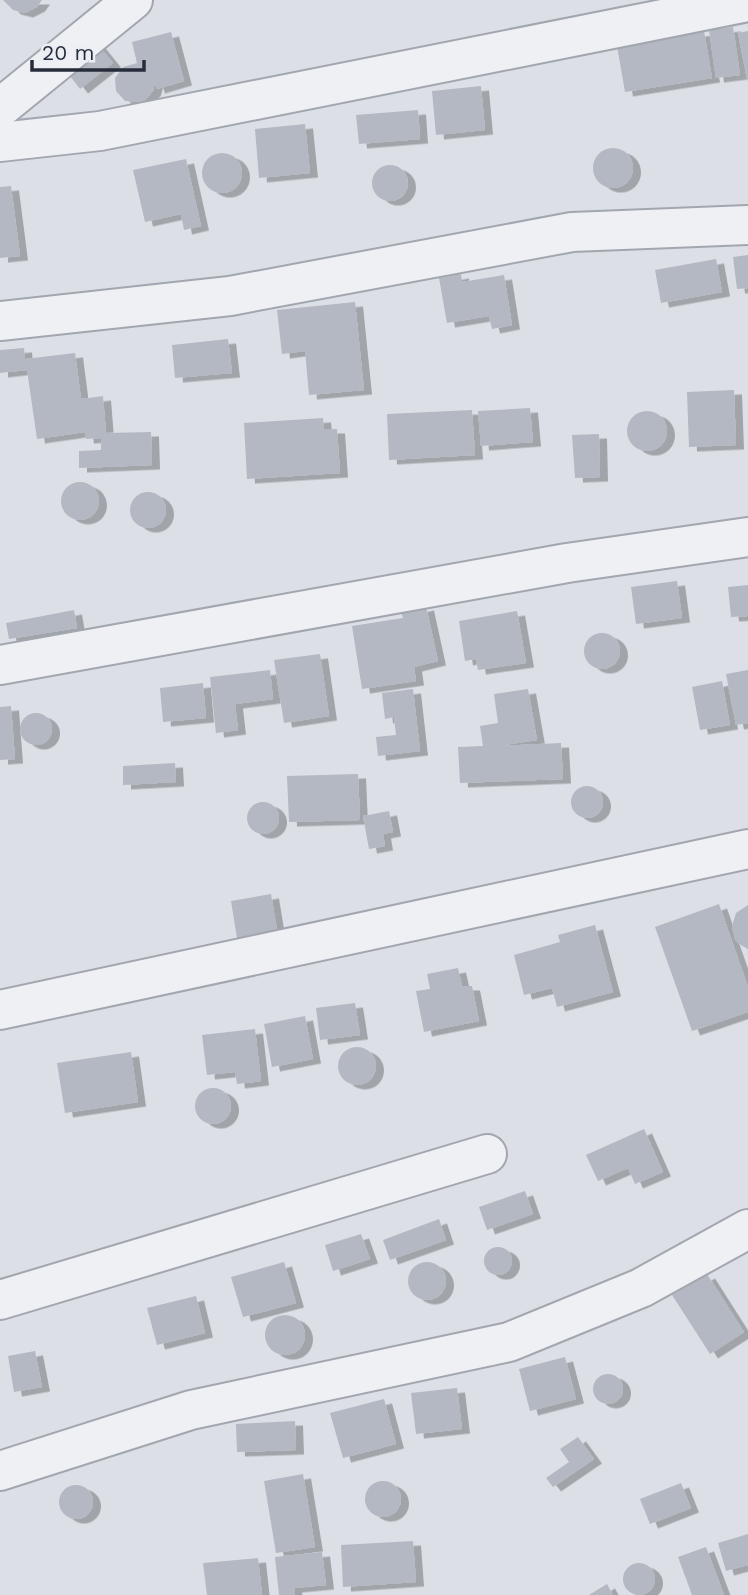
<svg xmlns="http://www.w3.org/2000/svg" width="748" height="1595" viewBox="0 0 748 1595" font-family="'Work Sans',sans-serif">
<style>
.building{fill:#b4b8c2;filter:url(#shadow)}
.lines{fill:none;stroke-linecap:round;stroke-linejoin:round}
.minor-casing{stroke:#a2a6af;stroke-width:42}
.minor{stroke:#eff0f4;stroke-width:38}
</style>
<defs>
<filter id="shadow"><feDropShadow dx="8" dy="4.5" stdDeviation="0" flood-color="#0004"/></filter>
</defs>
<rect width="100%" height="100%" fill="#dcdfe6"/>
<!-- building -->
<g class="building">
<polygon points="3,0 42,0 37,7 25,13 13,10"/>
<polygon points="733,27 740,75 716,78 709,30"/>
<polygon points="704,31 712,78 625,92 617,46"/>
<polygon points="748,31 748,79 747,79 738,33"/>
<polygon points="171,32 184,81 157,89 155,83 153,91 144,101 138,102 125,101 116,91 115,78 123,67 137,63 132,42"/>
<polygon points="96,42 113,63 80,89 64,68"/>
<polygon points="481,86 485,130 436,135 432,91"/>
<polygon points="418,110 420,139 359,144 356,115"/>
<polygon points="305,124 310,173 259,178 255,129"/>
<circle cx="613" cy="168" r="20"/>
<circle cx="222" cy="173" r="20"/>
<polygon points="186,159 201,226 184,230 181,214 145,222 133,170"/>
<circle cx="390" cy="183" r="18"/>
<polygon points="11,186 20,256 0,258 0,187"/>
<polygon points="748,255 748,288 737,289 733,257"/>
<polygon points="716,259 722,292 661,303 655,270"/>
<polygon points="461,274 462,282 504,275 512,325 492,329 489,316 447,323 439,278"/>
<polygon points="355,302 364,390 309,395 305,351 282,354 277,310"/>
<polygon points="228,339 232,373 175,378 172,345"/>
<polygon points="24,348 25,359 75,353 81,399 103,396 106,433 151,432 152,465 79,468 79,451 101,450 101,438 86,439 85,432 37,439 27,370 0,373 0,350"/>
<polygon points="734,390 736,445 689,447 687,392"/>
<polygon points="530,408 533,442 481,446 478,411"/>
<polygon points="472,410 475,455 389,460 387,414"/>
<circle cx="647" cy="431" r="20"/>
<polygon points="323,418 324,429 337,429 340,473 247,479 244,423"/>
<polygon points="599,434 600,477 575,478 572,435"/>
<circle cx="80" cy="501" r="19"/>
<circle cx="148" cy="510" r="18"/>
<polygon points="677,581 682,618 636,624 631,587"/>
<polygon points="748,585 748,616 731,617 728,587"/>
<polygon points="426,606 438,661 414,667 416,681 362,689 352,626 403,618 401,612"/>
<polygon points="74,610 77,628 9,639 6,623"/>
<polygon points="517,611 526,663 478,670 476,659 465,661 459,621"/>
<circle cx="602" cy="651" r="18"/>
<polygon points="320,654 329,716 284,723 274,660"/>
<polygon points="270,670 273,699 235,704 238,730 216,733 210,677"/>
<polygon points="748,670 748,723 736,725 726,674"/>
<polygon points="722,681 730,725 700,730 692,687"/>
<polygon points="203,683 206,718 163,722 160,688"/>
<polygon points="413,689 420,751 378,756 376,737 396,735 394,717 385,719 382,693"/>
<polygon points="528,689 537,740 497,746 561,743 563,779 460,783 458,747 483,746 480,726 498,723 494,694"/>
<polygon points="11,706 15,759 0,760 0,707"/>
<circle cx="36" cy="729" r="16"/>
<polygon points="175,763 176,782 123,785 123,766"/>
<polygon points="358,774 360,820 289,822 287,776"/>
<circle cx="587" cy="802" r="16"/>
<circle cx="263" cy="818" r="16"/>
<polygon points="389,811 393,832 383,834 385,846 369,849 363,816"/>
<polygon points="271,894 278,937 238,944 231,901"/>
<polygon points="719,904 748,987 748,1012 692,1031 655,927"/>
<polygon points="748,905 748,949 739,944 735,939 732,926 736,913"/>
<polygon points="595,925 613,992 557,1007 552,988 524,995 514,955 560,942 558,935"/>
<polygon points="458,968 462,986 472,986 479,1021 424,1032 416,991 430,989 427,974"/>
<polygon points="355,1003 360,1035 320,1040 316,1008"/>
<polygon points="305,1016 313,1059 272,1067 264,1024"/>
<polygon points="255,1029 261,1081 237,1084 235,1072 207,1075 202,1035"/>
<circle cx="357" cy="1066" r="19"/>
<polygon points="131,1052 138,1102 65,1113 57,1063"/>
<circle cx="213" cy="1106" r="18"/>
<polygon points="644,1129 663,1172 635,1184 628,1168 598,1181 586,1155"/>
<polygon points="525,1191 533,1214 487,1230 479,1207"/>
<polygon points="439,1219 446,1240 390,1260 383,1240"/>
<polygon points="361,1234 370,1259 333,1271 325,1245"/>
<circle cx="498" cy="1261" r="14"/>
<polygon points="284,1262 296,1303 243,1317 231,1277"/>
<circle cx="427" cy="1281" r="19"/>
<polygon points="707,1274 744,1332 710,1354 672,1295"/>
<polygon points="196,1296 205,1333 157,1345 147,1308"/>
<circle cx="285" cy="1335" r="20"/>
<polygon points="35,1351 42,1387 14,1392 8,1356"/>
<polygon points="565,1357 576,1399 530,1411 519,1369"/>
<circle cx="608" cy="1389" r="15"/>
<polygon points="457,1388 462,1429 416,1434 411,1393"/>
<polygon points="384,1399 396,1444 343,1458 330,1413"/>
<polygon points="295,1421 296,1450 237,1452 236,1424"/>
<polygon points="578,1437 594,1459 553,1487 546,1478 569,1462 560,1449"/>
<polygon points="303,1474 315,1547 276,1553 264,1481"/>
<circle cx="383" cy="1499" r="18"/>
<polygon points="681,1483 691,1508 650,1524 640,1499"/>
<circle cx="76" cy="1502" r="17"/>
<polygon points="748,1534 748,1565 726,1571 718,1543"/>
<polygon points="413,1541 416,1582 343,1587 341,1545"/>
<polygon points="706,1547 724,1595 692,1595 678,1557"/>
<polygon points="322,1552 326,1585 294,1588 295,1595 279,1595 275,1557"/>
<polygon points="258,1558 262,1595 207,1595 203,1563"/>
<circle cx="639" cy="1579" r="16"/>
<polygon points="607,1584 613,1595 589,1595"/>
</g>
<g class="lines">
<!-- minor casing -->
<g class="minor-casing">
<g id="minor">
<polyline points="0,108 133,0"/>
<polyline points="0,142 100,131 748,2"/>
<polyline points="0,321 230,296 572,232 748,225"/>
<polyline points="0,665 567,563 748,537"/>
<polyline points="0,1010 748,849"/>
<polyline points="0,1300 487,1154"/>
<polyline points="0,1471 191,1410 509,1342 641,1288 748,1229"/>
</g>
</g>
<!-- minor -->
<use href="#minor" class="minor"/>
</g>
<!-- scale -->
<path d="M32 60v10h112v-10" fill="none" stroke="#262c3b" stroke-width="3.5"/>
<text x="42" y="60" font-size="21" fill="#262c3b" stroke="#ebeef4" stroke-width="5" paint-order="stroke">20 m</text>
</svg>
